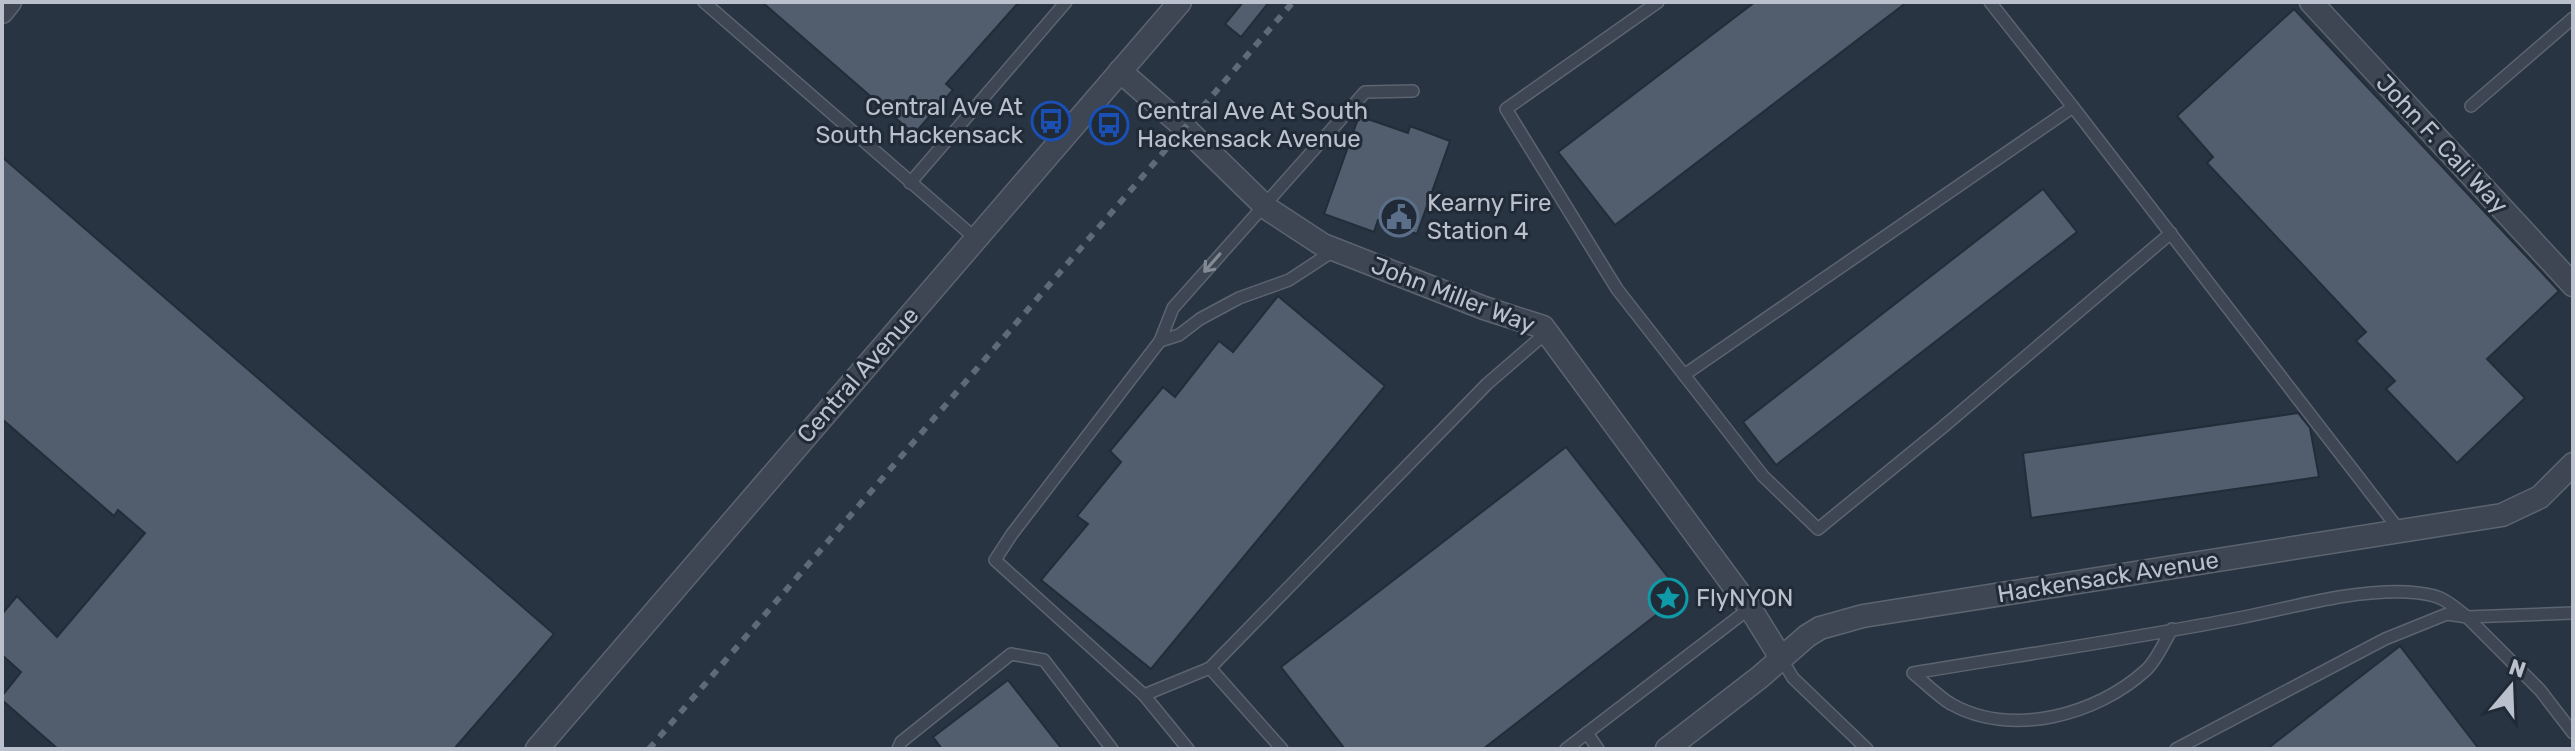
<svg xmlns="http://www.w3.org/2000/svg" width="2575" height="751" viewBox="0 0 2575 751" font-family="Rubik,sans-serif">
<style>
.building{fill:#525d6d;stroke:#232d39;stroke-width:2}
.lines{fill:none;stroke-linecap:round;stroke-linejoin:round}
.service-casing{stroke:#5b646f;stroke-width:14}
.minor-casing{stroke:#5b646f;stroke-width:25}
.service{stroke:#3d4652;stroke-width:11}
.minor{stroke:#3d4652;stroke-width:22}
.rail{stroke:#5f6a79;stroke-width:6;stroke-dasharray:8 8;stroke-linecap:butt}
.oneway{stroke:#828a95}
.labels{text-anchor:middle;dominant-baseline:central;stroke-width:6;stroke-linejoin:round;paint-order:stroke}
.poi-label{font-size:24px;fill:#bac1cc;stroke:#212b37;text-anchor:start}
.street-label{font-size:24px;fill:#bac1cc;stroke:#212b37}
</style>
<rect width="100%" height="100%" fill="#283442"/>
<!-- building -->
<g class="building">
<polygon points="762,2 1019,2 946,84 953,90 914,134"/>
<polygon points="1243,2 1269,2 1241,37 1225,24"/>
<polygon points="1755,2 1907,2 1615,225 1558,152"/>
<polygon points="2294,9 2559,291 2487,359 2525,398 2457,463 2386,389 2395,381 2356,341 2366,332 2207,163 2213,157 2177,116"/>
<polygon points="1359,116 1408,133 1410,126 1450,141 1417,234 1378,220 1374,232 1324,214"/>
<polygon points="2,157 554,634 454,749 58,749 2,700 2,696 21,672 2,655 2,614 17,596 57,637 145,533 118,510 114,516 2,419"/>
<polygon points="2043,189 2077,232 1776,465 1743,422"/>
<polygon points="1278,296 1385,386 1151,669 1041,580 1088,524 1077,516 1121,462 1110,451 1163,387 1175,397 1219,341 1233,352"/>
<polygon points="2298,413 2310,428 2319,477 2031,518 2023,453"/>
<polygon points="1566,447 1682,595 1483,749 1345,749 1281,667"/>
<polygon points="2400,646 2479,749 2267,749"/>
<polygon points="1008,680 1062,749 942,749 933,737"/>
</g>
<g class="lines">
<!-- service casing -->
<g class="service-casing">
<g id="service">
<polyline points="704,2 975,238"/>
<polyline points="1658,2 1506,109 1617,289 1763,476 1818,529 1943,427 2171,233"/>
<polyline points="2471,106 2573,18"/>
<polyline points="2073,107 2400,531"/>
<polyline points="910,183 1066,2"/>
<polyline points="1335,250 1289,280 1239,298 1200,319 1179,335 1160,341 1012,534 995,560 1144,695 1210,668 1487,384 1547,332"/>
<polyline points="1160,341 1173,308 1365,92 1413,91"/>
<polyline points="1684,375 2073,107 1990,2"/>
<path d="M2172,629c-8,13 -15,31 -26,41 -49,45 -134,68 -195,34 -13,-8 -26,-21 -38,-31 108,-18 218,-34 326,-55 56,-11 110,-28 168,-26 32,2 37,6 60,25l106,-4"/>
<polyline points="1781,658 1793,678 1867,749"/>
<polyline points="1210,668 1282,749"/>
<polyline points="1144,695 1188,749"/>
<polyline points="1587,733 1598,749"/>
<polyline points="898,749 901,742 1011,654 1044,660 1112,749"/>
<polyline points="1566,749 1750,608"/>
<polyline points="2176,749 2385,639 2447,614 2467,617 2540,690 2573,733"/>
</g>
</g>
<!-- minor casing -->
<g class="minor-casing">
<g id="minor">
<polyline points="2311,2 2573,285"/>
<polyline points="2,12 10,2"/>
<polyline points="1120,71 1185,128 1268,209 1323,245 1484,308 1543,327 1750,608 1781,658"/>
<polyline points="537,749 1180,2"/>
<polyline points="1667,749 1760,677 1807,636 1820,628 1863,616 2502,515 2540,497 2573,464"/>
</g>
</g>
<!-- service -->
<use href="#service" class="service"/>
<!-- minor -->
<use href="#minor" class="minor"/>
<!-- rail -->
<polyline class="rail" points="649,749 1293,2"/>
</g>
<!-- one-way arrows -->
<defs><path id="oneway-shaft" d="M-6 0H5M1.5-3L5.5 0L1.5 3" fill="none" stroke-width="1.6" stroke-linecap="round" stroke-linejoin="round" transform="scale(2)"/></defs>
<use class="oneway" href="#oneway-shaft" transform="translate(1212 263) rotate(131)"/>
<!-- icons -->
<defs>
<g id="bus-ring" transform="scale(2)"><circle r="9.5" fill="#212b37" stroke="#1a4fb4" stroke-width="1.5"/><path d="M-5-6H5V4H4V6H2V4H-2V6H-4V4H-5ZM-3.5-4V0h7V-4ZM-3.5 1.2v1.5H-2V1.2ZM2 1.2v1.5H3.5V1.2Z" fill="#1a4fb4"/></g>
<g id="civic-ring" transform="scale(2)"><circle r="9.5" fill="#212b37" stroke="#5c6f8a" stroke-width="1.5"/><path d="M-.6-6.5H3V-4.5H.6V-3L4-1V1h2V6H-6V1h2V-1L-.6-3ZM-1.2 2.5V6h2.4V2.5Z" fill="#5c6f8a"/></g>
<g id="sight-ring" transform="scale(2)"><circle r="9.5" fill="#212b37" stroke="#0f9aa8" stroke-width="1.5"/><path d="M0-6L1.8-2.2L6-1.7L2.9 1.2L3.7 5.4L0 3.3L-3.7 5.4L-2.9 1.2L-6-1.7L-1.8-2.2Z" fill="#0f9aa8"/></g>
</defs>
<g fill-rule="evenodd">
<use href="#bus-ring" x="1051" y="121"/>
<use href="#bus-ring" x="1109" y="125"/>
<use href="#civic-ring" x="1399" y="217"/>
<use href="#sight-ring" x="1668" y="598"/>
</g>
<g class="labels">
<!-- poi labels -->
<g class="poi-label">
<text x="1023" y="107" text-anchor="end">Central Ave At<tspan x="1023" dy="28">South Hackensack</tspan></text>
<text x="1137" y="111">Central Ave At South<tspan x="1137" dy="28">Hackensack Avenue</tspan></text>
<text x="1427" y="203">Kearny Fire<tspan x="1427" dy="28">Station 4</tspan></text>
<text x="1696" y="598">FlyNYON</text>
</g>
<!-- street labels -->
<g class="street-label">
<text transform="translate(2442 144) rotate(47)">John F. Cali Way</text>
<text transform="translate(1453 295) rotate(21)">John Miller Way</text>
<text transform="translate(858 375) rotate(-49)">Central Avenue</text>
<text transform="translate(2108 577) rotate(-9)">Hackensack Avenue</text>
</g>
</g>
<!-- border -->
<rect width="2575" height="751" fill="none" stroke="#bac1cc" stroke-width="8"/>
<!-- north arrow -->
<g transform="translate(2511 687) rotate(19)" stroke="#212b37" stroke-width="6" paint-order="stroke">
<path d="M0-6L14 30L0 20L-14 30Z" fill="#bac1cc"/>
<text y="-12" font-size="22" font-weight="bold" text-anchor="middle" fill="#bac1cc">N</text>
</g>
</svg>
